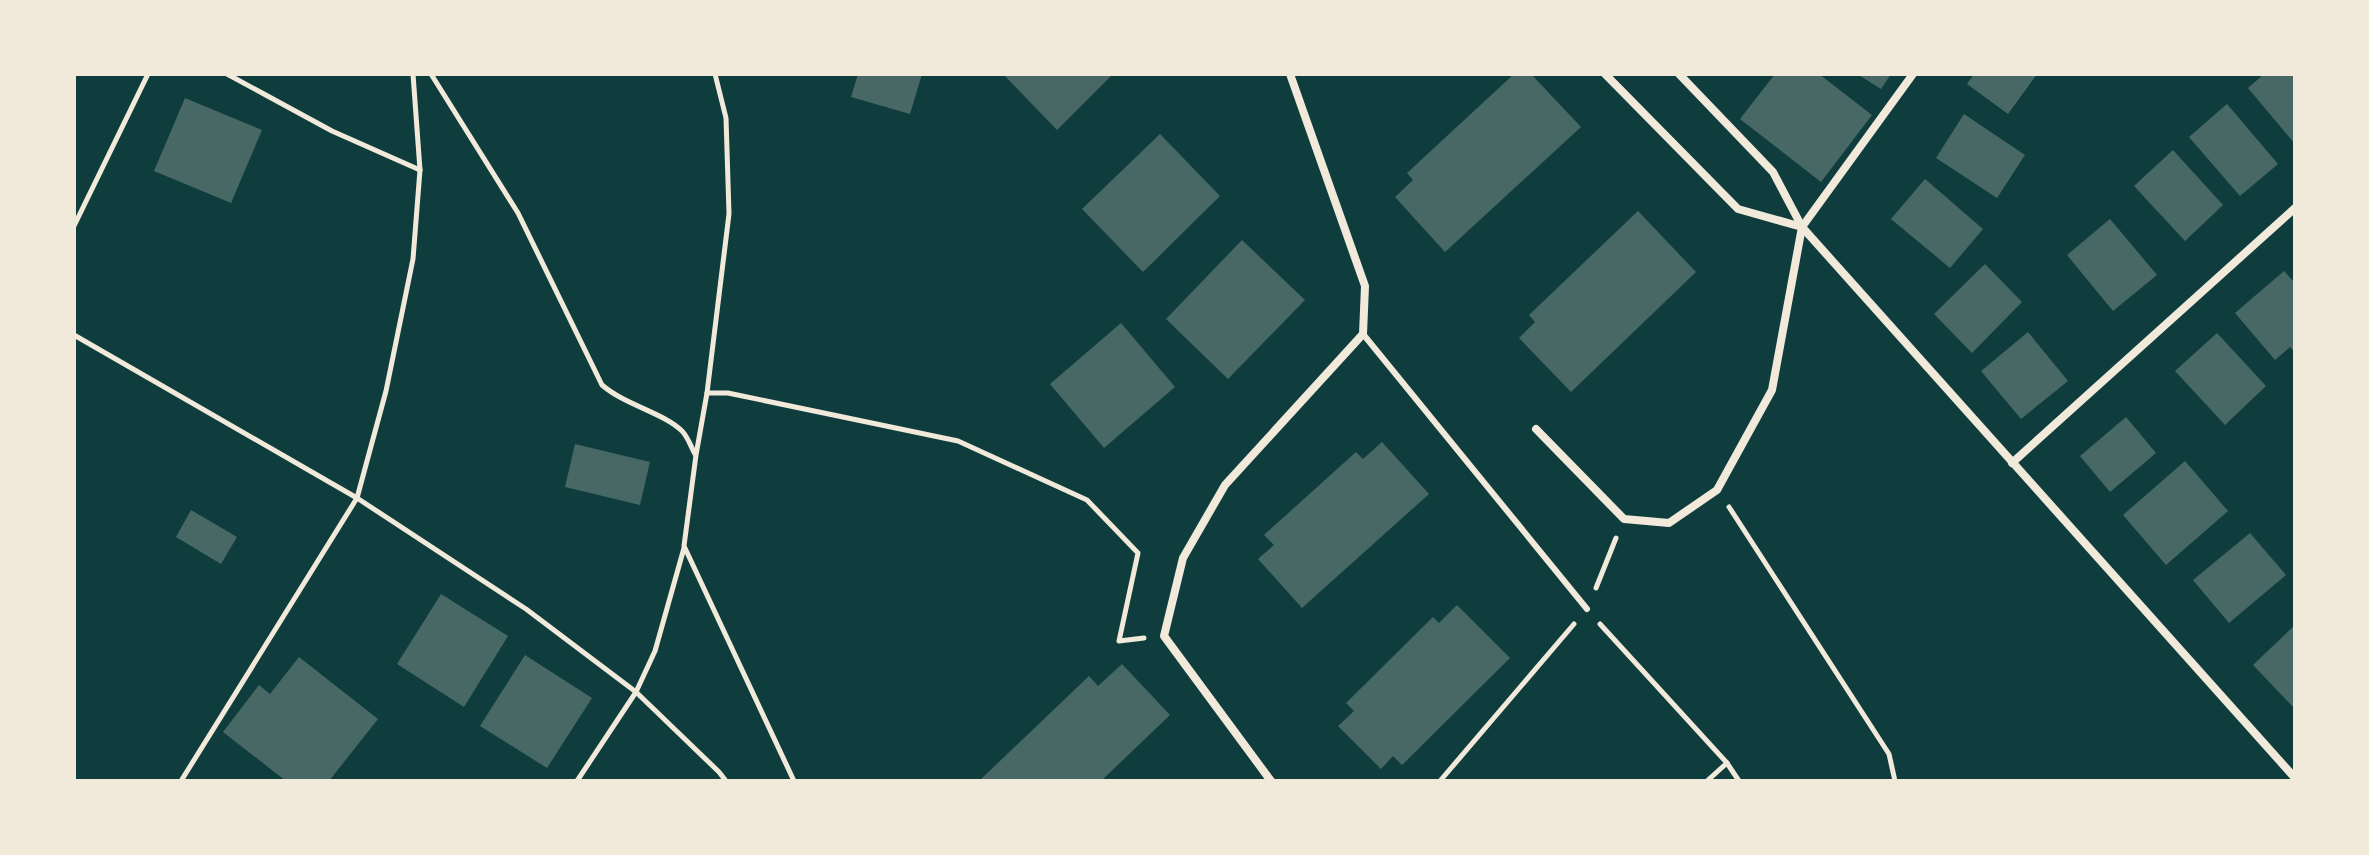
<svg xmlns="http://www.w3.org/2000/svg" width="2369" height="855" viewBox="0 0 2369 855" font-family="'DM Sans',sans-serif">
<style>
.building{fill:#486865}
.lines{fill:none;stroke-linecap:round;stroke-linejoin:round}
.path{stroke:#f1e9da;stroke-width:5}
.service{stroke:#f1e9da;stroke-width:6}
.minor{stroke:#f1e9da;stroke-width:8}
</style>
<rect width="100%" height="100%" fill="#0f3d3e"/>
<!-- building -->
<g class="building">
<polygon points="858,74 922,74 910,114 851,97"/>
<polygon points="1003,74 1113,74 1057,130"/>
<polygon points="1514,74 1531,74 1581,127 1445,252 1395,197 1413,180 1407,173"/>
<polygon points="1775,74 1819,74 1872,115 1821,182 1740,119"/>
<polygon points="1857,74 1891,74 1881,89"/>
<polygon points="1974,74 2037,74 2008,114 1967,84"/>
<polygon points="2264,74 2295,74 2295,144 2248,88"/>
<polygon points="185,98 262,130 231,203 154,171"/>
<polygon points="2227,104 2278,164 2240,196 2189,137"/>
<polygon points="1964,114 2025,155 1997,198 1936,158"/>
<polygon points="1160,134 1220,196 1143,272 1082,209"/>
<polygon points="2173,150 2223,205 2185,241 2134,186"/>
<polygon points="1925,179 1983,229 1950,268 1891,219"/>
<polygon points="1638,211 1696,272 1571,392 1519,338 1535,322 1529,315"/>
<polygon points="2110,219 2157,275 2113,311 2067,255"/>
<polygon points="1242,240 1305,300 1228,379 1166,319"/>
<polygon points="1985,264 2022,302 1972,353 1934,314"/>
<polygon points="2284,271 2295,283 2295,353 2290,347 2275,360 2235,313"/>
<polygon points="1121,323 1175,387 1104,448 1050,384"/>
<polygon points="2028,332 2068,381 2021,419 1981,371"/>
<polygon points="2217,333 2266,386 2225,425 2175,371"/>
<polygon points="2126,417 2156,453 2110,492 2080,456"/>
<polygon points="1382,442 1429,494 1302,608 1258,559 1274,545 1264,535 1356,452 1363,459"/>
<polygon points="575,444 650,462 640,505 565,487"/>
<polygon points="2185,461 2228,511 2166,565 2123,515"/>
<polygon points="191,510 237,537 221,564 176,537"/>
<polygon points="2250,533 2286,575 2229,623 2193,580"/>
<polygon points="441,594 508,636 464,707 397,664"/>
<polygon points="1457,605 1510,658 1402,765 1393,756 1381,769 1338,726 1354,711 1346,703 1433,617 1439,623"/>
<polygon points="2295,625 2295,709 2253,665"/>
<polygon points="525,655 592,698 547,768 480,726"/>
<polygon points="299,657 378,719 329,781 286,781 223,732 259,685 270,694"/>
<polygon points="1122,664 1170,715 1101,781 979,781 1089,676 1098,686"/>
</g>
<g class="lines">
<!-- path -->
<g class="path">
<polyline points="227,74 332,131 420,170"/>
<path d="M431,74l87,139 84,172c23,20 62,28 80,46 6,6 9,16 13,23"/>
<polyline points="715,74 726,118 729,214 707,393 696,455 684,546 794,781"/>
<polyline points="74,226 148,74"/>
<polyline points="74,335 357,498 526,609 636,692 719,772 726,781"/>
<polyline points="707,393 728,393 958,441 1087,500 1138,553 1119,641 1144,638"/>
<polyline points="1729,507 1889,754 1895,781"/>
<polyline points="1596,588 1616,538"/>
<polyline points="1600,624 1727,763 1707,781"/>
<polyline points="1727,763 1739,781"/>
<polyline points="181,781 357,498 386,391 413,259 420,170 413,74"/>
<polyline points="577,781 636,692 655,651 684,548"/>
<polyline points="1440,781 1574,624"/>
</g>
<!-- service -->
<polyline class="service" points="1363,334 1587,609"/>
<!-- minor -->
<g class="minor">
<polyline points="1605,74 1738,209 1802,227"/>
<polyline points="1679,74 1773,172 1802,227 2295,778"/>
<polyline points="1536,429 1624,519 1669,523 1717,490 1772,390 1802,227 1913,74"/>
<polyline points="2012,463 2295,208"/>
<polyline points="1271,781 1164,636 1183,558 1225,485 1363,334 1365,286 1290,74"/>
</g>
</g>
<!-- border -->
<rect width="2369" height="855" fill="none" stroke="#f1e9da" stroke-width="152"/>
</svg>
